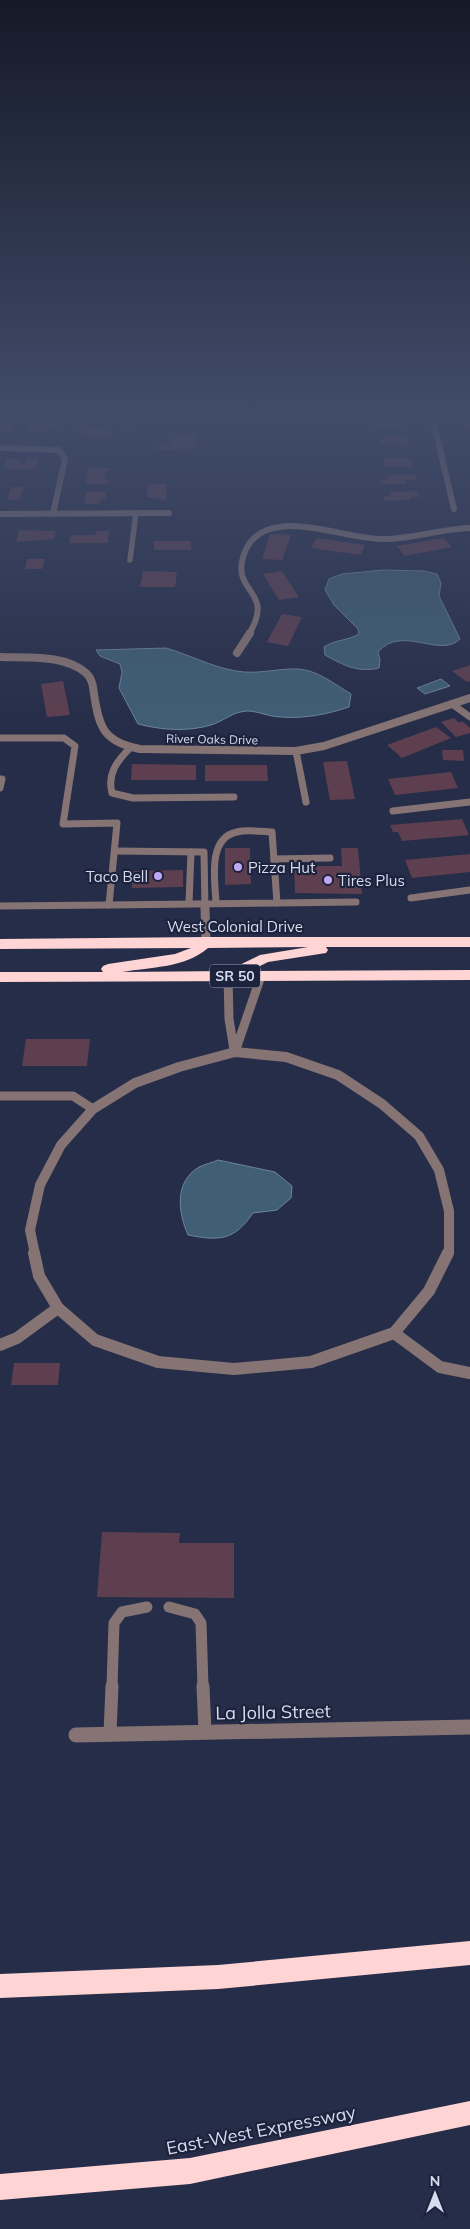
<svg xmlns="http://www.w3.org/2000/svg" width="470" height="2229" viewBox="0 0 470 2229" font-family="Mulish,sans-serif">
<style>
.water{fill:#405e76;stroke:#6d849a}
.building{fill:#5d3f50}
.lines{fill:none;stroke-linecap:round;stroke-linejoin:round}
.lane-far4{stroke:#867474;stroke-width:5.5}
.lane-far3{stroke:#867474;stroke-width:7}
.lane-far2{stroke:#867474;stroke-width:9}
.lane-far1{stroke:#867474;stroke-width:11}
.lane{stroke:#867474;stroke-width:13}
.street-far4{stroke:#867474;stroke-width:6}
.street-far3{stroke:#867474;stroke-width:8}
.street-far2{stroke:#867474;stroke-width:10}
.street-far1{stroke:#867474;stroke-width:12}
.street{stroke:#867474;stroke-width:15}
.highway{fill:#ffd4d5;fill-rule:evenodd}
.poi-dot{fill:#bea9f5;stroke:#1d233d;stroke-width:2}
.labels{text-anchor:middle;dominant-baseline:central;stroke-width:4.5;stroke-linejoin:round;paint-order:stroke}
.far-street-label{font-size:12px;fill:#d7ddee;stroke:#1d233d}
.shield{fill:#1d233d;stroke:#9fa5b9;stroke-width:1}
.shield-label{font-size:14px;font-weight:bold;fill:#d7ddee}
.poi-label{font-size:15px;fill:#d7ddee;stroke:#1d233d;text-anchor:start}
.street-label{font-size:15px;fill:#d7ddee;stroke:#1d233d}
.near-street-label{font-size:18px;fill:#d7ddee;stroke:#1d233d}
</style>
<rect width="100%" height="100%" fill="#262d48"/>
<!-- water -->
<g class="water">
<path d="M383,570l41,1 13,3 4,9 -2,13 21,43c-20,20 -58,-15 -82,13l2,8 -1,8c-21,5 -36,-3 -54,-13l-1,-8c13,-8 23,-6 35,-13l-1,-5 -24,-24 -9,-15 4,-11 13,-5z"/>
<path d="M166,648c24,7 46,19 70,23 21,4 42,-3 63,-2 20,2 35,15 52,25l-2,13c-21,7 -45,12 -68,10 -11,0 -23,-6 -34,-6 -15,1 -23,10 -36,14 -23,7 -50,5 -73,-1l-19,-36 3,-16 -2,-8 -20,-8 -4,-6z"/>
<polygon points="441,679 450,686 425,694 417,688"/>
<path d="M218,1160l57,12 17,14 -1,12 -14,12 -24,3c-19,28 -34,28 -65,22 -10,-23 -14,-53 11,-68 6,-3 13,-4 19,-7z"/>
</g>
<!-- building -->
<g class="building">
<polygon points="463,420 470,420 470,429 465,429"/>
<polygon points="378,421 405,421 406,425 396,425 397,429 372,428 372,425 379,425"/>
<polygon points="0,422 13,422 11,432 0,432"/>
<polygon points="30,424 58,424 57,429 47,428 46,433 27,432"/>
<polygon points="124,424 135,426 129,432 119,430"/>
<polygon points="80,425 114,431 106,438 72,432"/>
<polygon points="170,435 197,435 195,449 157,450 158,445 172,445 172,439 169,439"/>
<polygon points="379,436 407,436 409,445 381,444"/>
<polygon points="383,458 411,458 413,467 385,467"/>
<polygon points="7,459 19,459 18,463 25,464 26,459 38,459 36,470 4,470"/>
<polygon points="89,467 110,468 109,471 106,471 105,479 109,479 108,484 86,484"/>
<polygon points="387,475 416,475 417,480 406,480 407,484 381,484 381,480 388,480"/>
<polygon points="148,484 167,484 166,500 147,497"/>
<polygon points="11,487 24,487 20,500 7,500"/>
<polygon points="418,491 419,497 410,497 410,500 384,501 384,497 391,496 390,492"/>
<polygon points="86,492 106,492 105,500 100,500 99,504 84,504"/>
<polygon points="19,530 56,531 54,539 16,542"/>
<polygon points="96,531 109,531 108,543 69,543 71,535 95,535"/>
<polygon points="270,534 291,535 282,560 262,559"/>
<polygon points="317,538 365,545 361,555 311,548"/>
<polygon points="443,538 452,547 405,556 397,546"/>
<rect x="154" y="541" width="37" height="9"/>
<polygon points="27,559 45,559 42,569 25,569"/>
<polygon points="143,571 177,572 175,587 140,587"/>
<polygon points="282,571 299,597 279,600 263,574"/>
<polygon points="282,614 302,617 288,646 267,642"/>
<polygon points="470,665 470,681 467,682 452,671"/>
<polygon points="63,681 70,715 47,717 41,684"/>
<polygon points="454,718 459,723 462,721 470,728 470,733 456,737 441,722"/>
<polygon points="436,727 451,738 402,758 387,745"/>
<polygon points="442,750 463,750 464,761 443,760"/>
<polygon points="347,761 355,799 330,800 323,762"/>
<polygon points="132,764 196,765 196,780 131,780"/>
<polygon points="205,765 267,765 268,781 205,781"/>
<polygon points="451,772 458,788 395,795 388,779"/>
<polygon points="462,819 469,835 402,841 398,832 393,832 390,825"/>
<polygon points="225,848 250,848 251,884 225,885"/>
<polygon points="341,848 358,848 362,894 295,893 294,866 342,866"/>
<polygon points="470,854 470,872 412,878 405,860"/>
<polygon points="183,870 183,887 132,888 132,871"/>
<polygon points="26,1039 90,1039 87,1066 22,1066"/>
<polygon points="14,1363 60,1363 58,1385 11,1385"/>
<polygon points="102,1532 180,1533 179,1543 234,1543 234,1598 97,1597"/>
</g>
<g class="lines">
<!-- lane-far4 -->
<polyline class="lane-far4" points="130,560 136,513"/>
<!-- lane-far3 -->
<g class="lane-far3">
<polyline points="452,704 470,717"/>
<path d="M0,738h64l11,8 -12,78 54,-1 -8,82 168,-2 -5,-71c-11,0 -24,-3 -35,0 -30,6 -22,49 -21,71"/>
<path d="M130,748c-13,13 -23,26 -18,45l21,5 101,-1"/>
<polyline points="296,751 306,802"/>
<polyline points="0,779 2,779 0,788"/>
<polyline points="393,811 470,802"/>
<polyline points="115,851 204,852 205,909"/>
<polyline points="274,859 330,858"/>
<polyline points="411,898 470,890"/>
<polyline points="189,903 191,852"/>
<polyline points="277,903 356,902"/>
<polyline points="0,906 109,905"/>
</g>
<!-- lane-far2 -->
<g class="lane-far2">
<polyline points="205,908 206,942"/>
<polyline points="228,976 229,1019 234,1050"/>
<polyline points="235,1052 261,976"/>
<polyline points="0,1096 73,1096 93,1109"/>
</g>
<!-- lane-far1 -->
<g class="lane-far1">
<polyline points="169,1607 195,1614 201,1623 203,1687"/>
<polyline points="112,1687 114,1623 122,1612 147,1607"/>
</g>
<!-- lane -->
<g class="lane">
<polyline points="203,1686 205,1732"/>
<polyline points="110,1734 112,1686"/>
</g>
<!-- street-far4 -->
<g class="street-far4">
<polyline points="432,415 454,509"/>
<polyline points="0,448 59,450 65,459 53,514"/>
<polyline points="0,514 169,513"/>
<path d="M249,634c27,-45 -19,-40 -5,-80 19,-53 99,-14 139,-15 29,0 58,-10 87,-11"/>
</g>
<!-- street-far3 -->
<g class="street-far3">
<polyline points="237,653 250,633"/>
<path d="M0,657c26,1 64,-3 86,16 6,5 7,13 8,21 5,34 10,48 46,55l156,2 28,-5 146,-48"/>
</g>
<!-- street-far2 -->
<polyline class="street-far2" points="35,1254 30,1230 40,1185 61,1145 93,1109 135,1083 179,1067 235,1052 286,1057 338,1075 382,1104 419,1136 439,1170 449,1211 449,1250 447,1254"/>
<!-- street-far1 -->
<g class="street-far1">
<polyline points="34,1253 39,1276 58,1308 95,1340 158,1362 234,1369 311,1362 394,1333 429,1291 448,1253"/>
<polyline points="394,1333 440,1367 470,1373"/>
<polyline points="0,1345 17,1338 58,1308"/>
</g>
<!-- street -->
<polyline class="street" points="76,1735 470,1727"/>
<!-- highway -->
<g class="highway">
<path d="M206,937h264v10h-144l2,3 -2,3 -58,9 -18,9 220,-1v10l-470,2v-10h103l-2,-3 2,-3 5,-2 67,-10 16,-6 -191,1v-10zM308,947l-48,8 -33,16 -105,1c29,-5 63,-4 86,-24z"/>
<polygon points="470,1941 470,1965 218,1989 0,1998 0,1974 218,1965"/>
<polygon points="470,2101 470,2125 190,2184 0,2200 0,2174 190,2158"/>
</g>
</g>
<!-- sky -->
<linearGradient id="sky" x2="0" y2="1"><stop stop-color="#151928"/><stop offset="0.57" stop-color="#414c6a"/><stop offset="1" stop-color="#414c6a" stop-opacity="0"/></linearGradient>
<rect width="470" height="727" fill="url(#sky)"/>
<!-- markers -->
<g class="poi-dot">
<circle cx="238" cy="867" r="5"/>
<circle cx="158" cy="876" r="5"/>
<circle cx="328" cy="880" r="5"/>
</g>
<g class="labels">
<!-- far-street labels -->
<g class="far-street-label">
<text transform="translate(212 739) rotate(1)">River Oaks Drive</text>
</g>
<!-- shield labels -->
<rect class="shield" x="210" y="964.5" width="50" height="23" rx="4"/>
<g class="shield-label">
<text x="235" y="976">SR 50</text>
</g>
<!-- poi labels -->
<g class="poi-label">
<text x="248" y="867">Pizza Hut</text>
<text x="148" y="876" text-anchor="end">Taco Bell</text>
<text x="338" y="880">Tires Plus</text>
</g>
<!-- street labels -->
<g class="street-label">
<text x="235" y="926">West Colonial Drive</text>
</g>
<!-- near-street labels -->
<g class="near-street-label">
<text transform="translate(273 1712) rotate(-1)">La Jolla Street</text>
<text transform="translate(261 2130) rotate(-11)">East-West Expressway</text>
</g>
</g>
<!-- north arrow -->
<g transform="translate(435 2194)" stroke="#1d233d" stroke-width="4" paint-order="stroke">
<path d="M0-4L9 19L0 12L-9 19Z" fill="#d7ddee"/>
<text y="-8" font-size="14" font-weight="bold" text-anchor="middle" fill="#d7ddee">N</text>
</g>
</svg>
